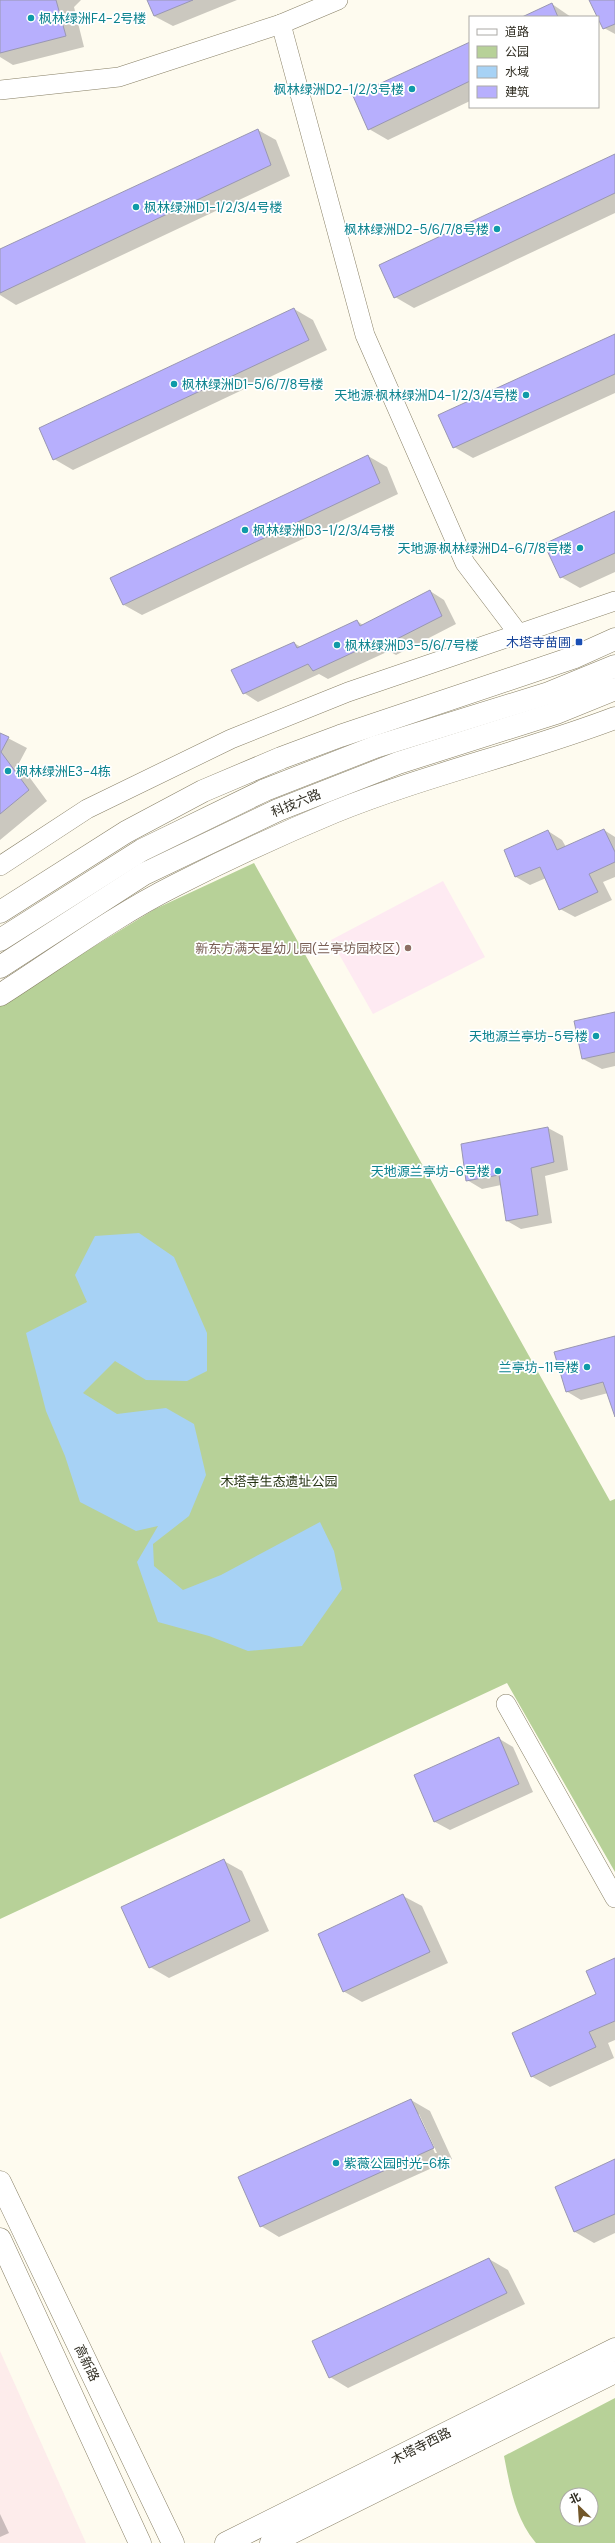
<svg xmlns="http://www.w3.org/2000/svg" width="615" height="2543" viewBox="0 0 615 2543" font-family="'DM Sans','Noto Sans SC',sans-serif">
<style>
.commercial{fill:#fdeceb}
.education{fill:#feeaf2}
.green{fill:#b7d198;fill-rule:evenodd}
.water{fill:#a7d2f5}
.shadow{fill:#0003;fill-rule:evenodd}
.building{fill:#b7affd;stroke:#9997b2}
.lines{fill:none;stroke-linecap:round;stroke-linejoin:round}
.minor-casing{stroke:#877f65;stroke-width:20}
.tertiary-casing{stroke:#877f65;stroke-width:23}
.secondary-casing{stroke:#877f65;stroke-width:23}
.minor{stroke:#fff;stroke-width:19}
.tertiary{stroke:#fff;stroke-width:22}
.secondary{stroke:#fff;stroke-width:22}
.culture-dot{fill:#0f9aa8;stroke:#fff;stroke-width:1.5}
.transit-dot{fill:#1a4fb4;stroke:#fff;stroke-width:1.5}
.education-dot{fill:#8d6e63;stroke:#fff;stroke-width:1.5}
.labels{text-anchor:middle;dominant-baseline:central;stroke-width:3.5;stroke-linejoin:round;paint-order:stroke}
.culture-label{font-size:13px;fill:#0d838f;stroke:#fff;text-anchor:start}
.transit-label{font-size:13px;fill:#164399;stroke:#fff;text-anchor:end}
.street-label{font-size:13px;fill:#2e2b20;stroke:#fff}
.education-label{font-size:13px;fill:#785e54;stroke:#fff;text-anchor:end}
.park-label{font-size:13px;fill:#253312;stroke:#fff}
</style>
<rect width="100%" height="100%" fill="#fefbef"/>
<!-- commercial -->
<polygon class="commercial" points="0,2351 86,2543 0,2543"/>
<!-- education -->
<polygon class="education" points="443,881 485,957 373,1014 331,940"/>
<!-- green -->
<g class="green">
<polygon points="254,863 610,1501 615,1499 615,1872 507,1683 0,1919 0,1004 155,909"/>
<path d="M615,2398v145h-79c-21,-25 -26,-56 -32,-87zM567,2495h24v24h-24z"/>
</g>
<!-- water -->
<polygon class="water" points="139,1233 174,1257 207,1333 207,1371 187,1381 146,1380 115,1361 83,1393 117,1414 166,1408 194,1424 206,1475 189,1516 153,1544 154,1566 183,1590 221,1575 320,1522 334,1551 342,1589 302,1646 248,1651 209,1636 158,1622 137,1562 158,1526 136,1531 80,1502 65,1456 46,1411 26,1333 87,1302 75,1275 95,1236"/>
<!-- shadow -->
<g class="shadow">
<polygon points="0,0 81,0 74,7 84,47 13,65 0,57"/>
<polygon points="148,0 237,0 173,26 154,16"/>
<polygon points="592,0 615,0 615,34 604,28"/>
<polygon points="552,4 571,17 525,17"/>
<polygon points="470,43 470,101 388,140 369,129 355,97"/>
<polygon points="258,130 276,140 290,176 16,305 0,295 0,250"/>
<polygon points="615,155 615,213 414,308 395,297"/>
<polygon points="294,309 313,320 327,350 73,470 54,459"/>
<polygon points="615,335 615,393 473,458 454,447"/>
<polygon points="368,456 387,467 398,494 142,615 124,605"/>
<polygon points="615,513 615,572 580,588 561,577"/>
<polygon points="430,591 444,600 456,624 396,655 389,651 328,679 319,674 258,702 244,693 294,643 301,647 357,621 363,625"/>
<polygon points="0,734 27,748 19,763 47,801 0,840"/>
<polygon points="604,830 615,837 615,877 603,882 612,900 575,917 560,909 546,878 530,885 516,877 548,831 562,840 566,847"/>
<polygon points="615,1013 615,1066 602,1069 583,1059"/>
<polygon points="548,1128 563,1136 568,1170 545,1176 552,1223 521,1229 507,1221 501,1185 482,1189 467,1180 462,1145"/>
<polygon points="615,1337 615,1414 608,1393 581,1400 566,1391"/>
<polygon points="498,1738 513,1747 533,1792 450,1830 435,1822 415,1776"/>
<polygon points="224,1861 242,1871 269,1931 169,1978 150,1967"/>
<polygon points="403,1896 422,1906 448,1963 362,2002 343,1991"/>
<polygon points="615,1959 615,2040 608,2043 614,2058 550,2087 531,2076 597,1994"/>
<path d="M411,2100l19,11 22,48 -173,78 -18,-11zM417,2114h2l18,39h-2z"/>
<polygon points="615,2160 615,2233 594,2243 575,2232 556,2187"/>
<polygon points="489,2259 508,2270 525,2304 348,2388 330,2377"/>
<polygon points="0,2514 9,2533 0,2537"/>
</g>
<!-- building -->
<g class="building">
<polygon points="0,0 56,0 66,36 0,53"/>
<polygon points="147,0 193,0 154,16"/>
<polygon points="589,0 615,0 615,24 603,29"/>
<polygon points="552,3 558,17 522,17"/>
<polygon points="470,42 470,81 368,130 353,96"/>
<polygon points="258,129 271,165 0,293 0,249"/>
<polygon points="615,154 615,193 394,298 379,265"/>
<polygon points="294,308 309,340 53,460 39,428"/>
<polygon points="615,334 615,374 453,448 438,415"/>
<polygon points="368,455 380,483 123,605 110,578"/>
<polygon points="615,511 615,553 560,578 544,544"/>
<polygon points="430,590 442,616 381,647 378,641 313,671 308,664 243,694 231,670 294,642 297,648 357,620 360,626"/>
<polygon points="0,733 9,737 1,752 29,790 0,814"/>
<polygon points="604,829 615,852 615,862 589,874 598,892 559,910 540,867 515,877 504,850 548,830 557,850"/>
<polygon points="615,1012 615,1052 582,1059 574,1021"/>
<polygon points="548,1127 554,1162 531,1168 538,1215 506,1221 499,1175 466,1181 461,1144"/>
<polygon points="615,1336 615,1417 603,1382 566,1392 554,1352"/>
<polygon points="499,1737 519,1784 434,1822 414,1775"/>
<polygon points="224,1859 250,1921 149,1968 121,1907"/>
<polygon points="403,1894 430,1952 343,1992 318,1934"/>
<polygon points="615,1958 615,2021 589,2032 596,2047 531,2077 512,2033 596,1994 586,1971"/>
<polygon points="411,2099 434,2148 260,2227 238,2177"/>
<polygon points="615,2159 615,2214 574,2232 555,2187"/>
<polygon points="489,2258 507,2293 329,2378 312,2341"/>
</g>
<g class="lines">
<!-- minor casing -->
<g class="minor-casing">
<g id="minor">
<polyline points="281,24 365,335 465,563 518,633"/>
<polyline points="0,90 119,77 281,24 338,0"/>
<polyline points="0,866 87,809 231,739 348,692 615,601"/>
<polyline points="506,1704 615,1898"/>
</g>
</g>
<!-- tertiary casing -->
<g class="tertiary-casing">
<g id="tertiary">
<polyline points="226,2543 615,2349"/>
<polyline points="271,2543 615,2372"/>
</g>
</g>
<!-- secondary casing -->
<g class="secondary-casing">
<g id="secondary">
<polyline points="0,912 126,832 203,791 281,758 340,736 575,657 615,639"/>
<polyline points="0,940 142,850 265,790 375,747 549,693 615,666"/>
<polyline points="0,967 144,874 278,810 398,763 556,713 615,689"/>
<path d="M0,995c58,-37 114,-79 176,-110 51,-26 105,-51 158,-73 91,-37 189,-59 281,-94"/>
<polyline points="0,2182 173,2543"/>
<polyline points="0,2239 140,2543"/>
</g>
</g>
<!-- minor -->
<use href="#minor" class="minor"/>
<!-- tertiary -->
<use href="#tertiary" class="tertiary"/>
<!-- secondary -->
<use href="#secondary" class="secondary"/>
</g>
<!-- markers -->
<g class="culture-dot">
<circle cx="31" cy="18" r="4"/>
<circle cx="412" cy="89" r="4"/>
<circle cx="136" cy="207" r="4"/>
<circle cx="497" cy="229" r="4"/>
<circle cx="174" cy="384" r="4"/>
<circle cx="526" cy="395" r="4"/>
<circle cx="245" cy="530" r="4"/>
<circle cx="580" cy="548" r="4"/>
<circle cx="337" cy="645" r="4"/>
<circle cx="8" cy="771" r="4"/>
<circle cx="596" cy="1036" r="4"/>
<circle cx="498" cy="1171" r="4"/>
<circle cx="587" cy="1367" r="4"/>
<circle cx="336" cy="2163" r="4"/>
</g>
<rect class="transit-dot" x="575" y="638" width="8" height="8" rx="2"/>
<circle class="education-dot" cx="408" cy="948" r="4"/>
<g class="labels">
<!-- culture labels -->
<g class="culture-label">
<text x="39" y="18">枫林绿洲F4-2号楼</text>
<text x="404" y="89" text-anchor="end">枫林绿洲D2-1/2/3号楼</text>
<text x="144" y="207">枫林绿洲D1-1/2/3/4号楼</text>
<text x="489" y="229" text-anchor="end">枫林绿洲D2-5/6/7/8号楼</text>
<text x="182" y="384">枫林绿洲D1-5/6/7/8号楼</text>
<text x="518" y="395" text-anchor="end">天地源·枫林绿洲D4-1/2/3/4号楼</text>
<text x="253" y="530">枫林绿洲D3-1/2/3/4号楼</text>
<text x="572" y="548" text-anchor="end">天地源·枫林绿洲D4-6/7/8号楼</text>
<text x="345" y="645">枫林绿洲D3-5/6/7号楼</text>
<text x="16" y="771">枫林绿洲E3-4栋</text>
<text x="588" y="1036" text-anchor="end">天地源兰亭坊-5号楼</text>
<text x="490" y="1171" text-anchor="end">天地源兰亭坊-6号楼</text>
<text x="579" y="1367" text-anchor="end">兰亭坊-11号楼</text>
<text x="344" y="2163">紫薇公园时光-6栋</text>
</g>
<!-- transit labels -->
<g class="transit-label">
<text x="571" y="642">木塔寺苗圃</text>
</g>
<!-- street labels -->
<g class="street-label">
<text transform="translate(296 803) rotate(-22)">科技六路</text>
<text transform="translate(87 2363) rotate(64)">高新路</text>
<text transform="translate(421 2446) rotate(-27)">木塔寺西路</text>
</g>
<!-- education labels -->
<g class="education-label">
<text x="400" y="948">新东方满天星幼儿园(兰亭坊园校区)</text>
</g>
<!-- park labels -->
<g class="park-label">
<text x="279" y="1481">木塔寺生态遗址公园</text>
</g>
</g>
<!-- legend -->
<rect x="469" y="16" width="130" height="92" fill="#ffffff" stroke="#abaaa6"/>
<rect x="477" y="29" width="20" height="6" fill="#ffffff" stroke="#abaaa6"/>
<text x="505" y="36" font-size="12" fill="#2e2b20">道路</text>
<rect x="477" y="46" width="20" height="12" fill="#b7d198" stroke="#abaaa6"/>
<text x="505" y="56" font-size="12" fill="#2e2b20">公园</text>
<rect x="477" y="66" width="20" height="12" fill="#a7d2f5" stroke="#abaaa6"/>
<text x="505" y="76" font-size="12" fill="#2e2b20">水域</text>
<rect x="477" y="86" width="20" height="12" fill="#b7affd" stroke="#abaaa6"/>
<text x="505" y="96" font-size="12" fill="#2e2b20">建筑</text>
<!-- north arrow -->
<g transform="translate(579 2507) rotate(335)"><circle r="19" fill="#ffffff" stroke="#abaaa6"/>
<path d="M0-3L7 15L0 10L-7 15Z" fill="#725729"/>
<text y="-6" font-size="11" font-weight="bold" text-anchor="middle" fill="#2e2b20">北</text>
</g>
</svg>
